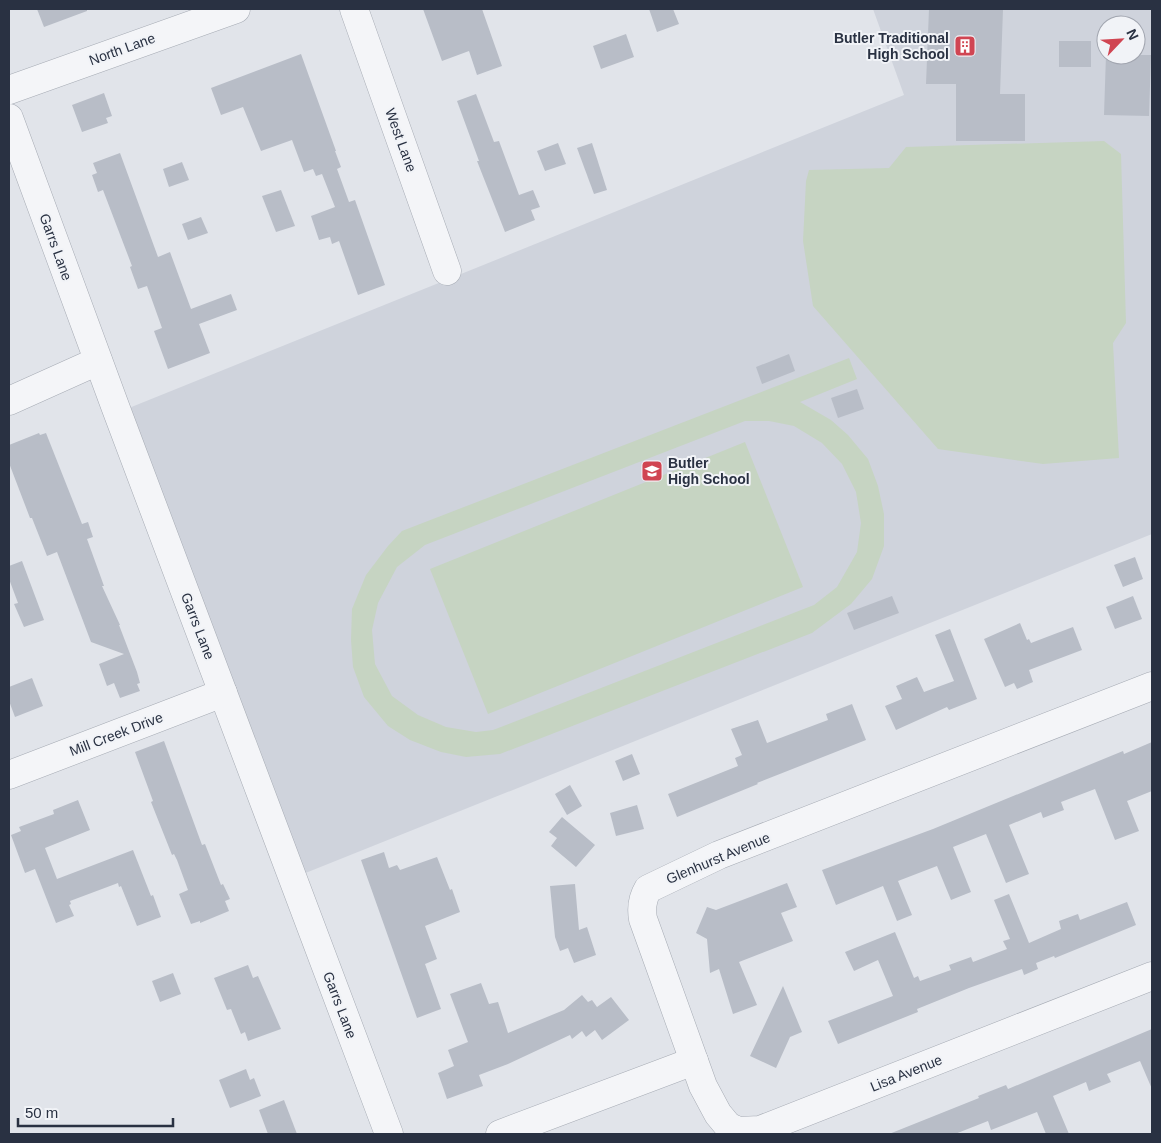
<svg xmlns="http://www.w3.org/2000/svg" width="1161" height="1143" viewBox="0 0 1161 1143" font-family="Arial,sans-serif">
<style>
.built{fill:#cfd3dc;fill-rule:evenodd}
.garden{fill:#c6d4c2;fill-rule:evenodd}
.building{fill:#b8bdc7}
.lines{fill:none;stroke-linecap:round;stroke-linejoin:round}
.minor-casing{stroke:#a6abb4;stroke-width:29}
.minor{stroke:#f4f5f8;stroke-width:28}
.labels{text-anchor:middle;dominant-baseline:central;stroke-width:4;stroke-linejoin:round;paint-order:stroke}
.poi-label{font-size:14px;font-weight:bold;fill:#293142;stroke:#f1f3f7;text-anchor:end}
.street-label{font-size:14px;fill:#293142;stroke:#f1f3f7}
</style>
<rect width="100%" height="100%" fill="#e1e4ea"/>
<!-- built -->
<path class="built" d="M873,9h279v525l-849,340 -174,-466 775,-313zM1106,25h30v30h-30z"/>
<!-- garden -->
<g class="garden">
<polygon points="1104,141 1121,154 1126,323 1113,343 1119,458 1043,464 938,449 813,306 803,241 806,181 809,170 889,168 906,147"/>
<path d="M849,358l8,21 -57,23 31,18 17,15 20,24 10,27 6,28v32l-12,33 -21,25 -39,29 -312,121 -34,3 -25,-5 -31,-12 -22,-14 -24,-29 -11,-30 -2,-27 1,-31 14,-34 22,-29 14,-15zM745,421h24l25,5 28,17 20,21 14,28 5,31 -4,29 -20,35 -23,18 -321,125 -17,2 -30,-5 -28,-12 -26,-19 -17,-32 -3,-34 6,-27 19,-36 28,-22z"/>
<polygon points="745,442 803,587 488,714 430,569"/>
</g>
<!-- building -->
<g class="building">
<polygon points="37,9 87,9 87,11 44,27"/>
<polygon points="423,9 482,9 502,66 477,75 469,51 442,61"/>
<polygon points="649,9 673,9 679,24 657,32"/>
<polygon points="929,9 1003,9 1000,94 1025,94 1025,141 956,141 956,84 926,84"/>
<polygon points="626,34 634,57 601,69 593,46"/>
<rect x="1059" y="41" width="32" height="26"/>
<polygon points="301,54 336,151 335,151 341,167 337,169 349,202 355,200 385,285 358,295 339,241 332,244 330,237 319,240 311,216 335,207 322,174 316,176 313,169 304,172 292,140 261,151 243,107 221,115 211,88"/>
<polygon points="1106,55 1151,55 1149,116 1104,115"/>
<polygon points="104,93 112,116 106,118 108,123 82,132 72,105"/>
<polygon points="476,94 494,142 499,141 519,195 533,190 540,207 531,210 535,220 505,232 477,161 479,161 457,101"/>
<polygon points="558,143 566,164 545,171 537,151"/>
<polygon points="592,143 607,190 594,194 577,148"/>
<polygon points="120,153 158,257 170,252 191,309 231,294 237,310 199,324 210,353 168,369 154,331 162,328 147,286 138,289 130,267 132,266 103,190 98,192 92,175 97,173 93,163"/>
<polygon points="182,162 189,180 169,187 163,169"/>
<polygon points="281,190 295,226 276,232 262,196"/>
<polygon points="201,217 208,233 188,240 182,224"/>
<polygon points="789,354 795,371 762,384 756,367"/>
<polygon points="857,389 864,409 838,418 831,398"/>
<polygon points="39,433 40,435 46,433 82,524 88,522 93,537 87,539 104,586 102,586 120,625 119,625 137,672 140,683 137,684 140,691 120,698 114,683 107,686 99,664 124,654 91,642 57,552 47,556 32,518 30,518 9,463 9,445"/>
<polygon points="1135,557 1143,579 1123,587 1114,565"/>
<polygon points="22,561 44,620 24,627 14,604 18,603 9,579 9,566"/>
<polygon points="892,596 899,613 854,630 847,613"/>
<polygon points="1133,596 1142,619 1115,629 1106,607"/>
<polygon points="1020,623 1027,640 1029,639 1031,643 1073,627 1082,650 1029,670 1033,682 1017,689 1014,683 1005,687 984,639"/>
<polygon points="950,629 977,699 949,710 947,707 896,730 885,706 902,699 896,686 917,677 924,692 954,681 935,635"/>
<polygon points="32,678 43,706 15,717 9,701 9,687"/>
<polygon points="852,704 866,740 757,783 758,784 677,817 668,794 738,766 735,758 742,755 731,729 758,720 767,743 828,720 826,714"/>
<polygon points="164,741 202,845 205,844 221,885 223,884 230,899 225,901 229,911 200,923 200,921 191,924 179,894 188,890 177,860 174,854 172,855 151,802 153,801 135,752"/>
<polygon points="1152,742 1152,791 1127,801 1139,831 1115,840 1095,789 1061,802 1064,810 1043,818 1041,812 1009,825 1029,874 1006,883 986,834 953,847 971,892 951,900 937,866 898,881 912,915 897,921 883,886 836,905 822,870 933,829 1123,751 1124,754"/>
<polygon points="632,754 640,774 623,781 615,761"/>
<polygon points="570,785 582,806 567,815 555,794"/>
<polygon points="78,800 90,830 45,848 57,879 133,850 151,896 153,895 161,917 137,926 121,886 119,887 118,883 70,901 71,904 69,905 74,916 56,923 35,869 25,873 11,835 21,831 19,827 54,814 53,810"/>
<polygon points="637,805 644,829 616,836 610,813"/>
<polygon points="562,817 595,845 576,867 551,846 557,838 549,832"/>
<polygon points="384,852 389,868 397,865 400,870 437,857 450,890 452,889 460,912 425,926 437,959 425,964 441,1009 417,1018 361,860"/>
<polygon points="787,883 797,907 781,913 793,941 739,962 757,1005 733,1014 719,969 710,973 707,939 696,933 707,907 716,910"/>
<polygon points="575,884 579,930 587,927 596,955 574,963 568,948 560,951 555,937 550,886"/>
<polygon points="1009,894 1029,943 1061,929 1059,921 1078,914 1080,920 1127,902 1136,925 1055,958 1054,956 1036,963 1038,969 1024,975 1022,969 969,988 917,1009 918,1012 838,1044 828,1021 893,996 878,960 854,971 845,952 895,932 914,978 918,976 920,981 951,970 949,965 971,957 973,962 1007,949 1003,941 1010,939 994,900"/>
<polygon points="248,965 253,978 258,976 281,1029 248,1041 245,1032 241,1034 231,1009 227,1010 214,978"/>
<polygon points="173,973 181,994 160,1002 152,981"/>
<polygon points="481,983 489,1004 498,1002 508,1033 564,1010 582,995 588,1002 592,1000 597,1007 611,997 629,1020 602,1040 595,1030 586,1037 582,1031 572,1039 570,1035 508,1064 479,1075 483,1086 447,1099 438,1073 454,1066 448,1050 468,1042 450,994"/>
<polygon points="783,986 802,1032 790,1037 776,1068 750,1056"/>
<polygon points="1152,1029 1152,1089 1140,1061 1107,1074 1111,1082 1089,1091 1086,1082 1053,1096 1069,1134 1046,1134 1037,1112 991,1130 988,1121 955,1134 889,1134 979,1098 978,1096 1006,1085 1008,1089"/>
<polygon points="246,1069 250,1080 254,1078 261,1096 230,1108 219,1080"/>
<polygon points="284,1100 297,1134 268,1134 259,1110"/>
</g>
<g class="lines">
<!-- minor casing -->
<g class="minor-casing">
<g id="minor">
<polyline points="354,9 447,271"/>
<polyline points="9,90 236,9"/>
<polyline points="9,118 115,406 389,1134"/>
<polyline points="9,401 98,361"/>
<path d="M1152,686l-433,169 -71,34c-6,10 -7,19 -5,30l60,167 15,28 10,12 10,5 22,-1 392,-154"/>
<polyline points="9,775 223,693"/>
<polyline points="500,1134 694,1061"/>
</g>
</g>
<!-- minor -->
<use href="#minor" class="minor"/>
</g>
<!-- icons -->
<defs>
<g id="building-square" transform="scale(1.125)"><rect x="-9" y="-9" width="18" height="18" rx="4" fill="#d04552" stroke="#f1f3f7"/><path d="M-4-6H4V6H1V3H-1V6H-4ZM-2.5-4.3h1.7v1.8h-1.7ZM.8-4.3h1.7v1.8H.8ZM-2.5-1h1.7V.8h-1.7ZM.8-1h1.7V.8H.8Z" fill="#fff"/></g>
<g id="school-square" transform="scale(1.125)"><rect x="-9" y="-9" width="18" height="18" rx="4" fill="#d04552" stroke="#f1f3f7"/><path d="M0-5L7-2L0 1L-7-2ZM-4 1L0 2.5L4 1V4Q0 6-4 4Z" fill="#fff"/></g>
</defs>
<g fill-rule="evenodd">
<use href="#building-square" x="965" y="46"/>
<use href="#school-square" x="652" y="471"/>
</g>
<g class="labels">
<!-- poi labels -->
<g class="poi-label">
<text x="949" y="38">Butler Traditional<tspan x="949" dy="16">High School</tspan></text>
<text x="668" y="463" text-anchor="start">Butler<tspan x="668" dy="16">High School</tspan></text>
</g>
<!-- street labels -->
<g class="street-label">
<text transform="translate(122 49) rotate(-20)">North Lane</text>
<text transform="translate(401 140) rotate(70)">West Lane</text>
<text transform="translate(56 247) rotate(70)">Garrs Lane</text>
<text transform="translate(198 626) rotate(69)">Garrs Lane</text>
<text transform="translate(116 734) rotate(-21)">Mill Creek Drive</text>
<text transform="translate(718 858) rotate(-23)">Glenhurst Avenue</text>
<text transform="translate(340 1005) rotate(69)">Garrs Lane</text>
<text transform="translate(906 1073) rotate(-22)">Lisa Avenue</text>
</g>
</g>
<!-- border -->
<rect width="1161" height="1143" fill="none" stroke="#293142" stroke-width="20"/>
<!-- north arrow -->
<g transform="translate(1121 40) rotate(65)"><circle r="24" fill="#f1f3f7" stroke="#a1a5af"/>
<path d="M0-4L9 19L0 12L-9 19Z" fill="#d04552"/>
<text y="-8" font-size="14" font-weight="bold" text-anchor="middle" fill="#293142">N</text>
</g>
<!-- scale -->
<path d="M18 1118v8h155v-8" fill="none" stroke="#293142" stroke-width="2.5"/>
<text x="25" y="1118" font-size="15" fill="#293142" stroke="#f1f3f7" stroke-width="4" paint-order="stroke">50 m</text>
</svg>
